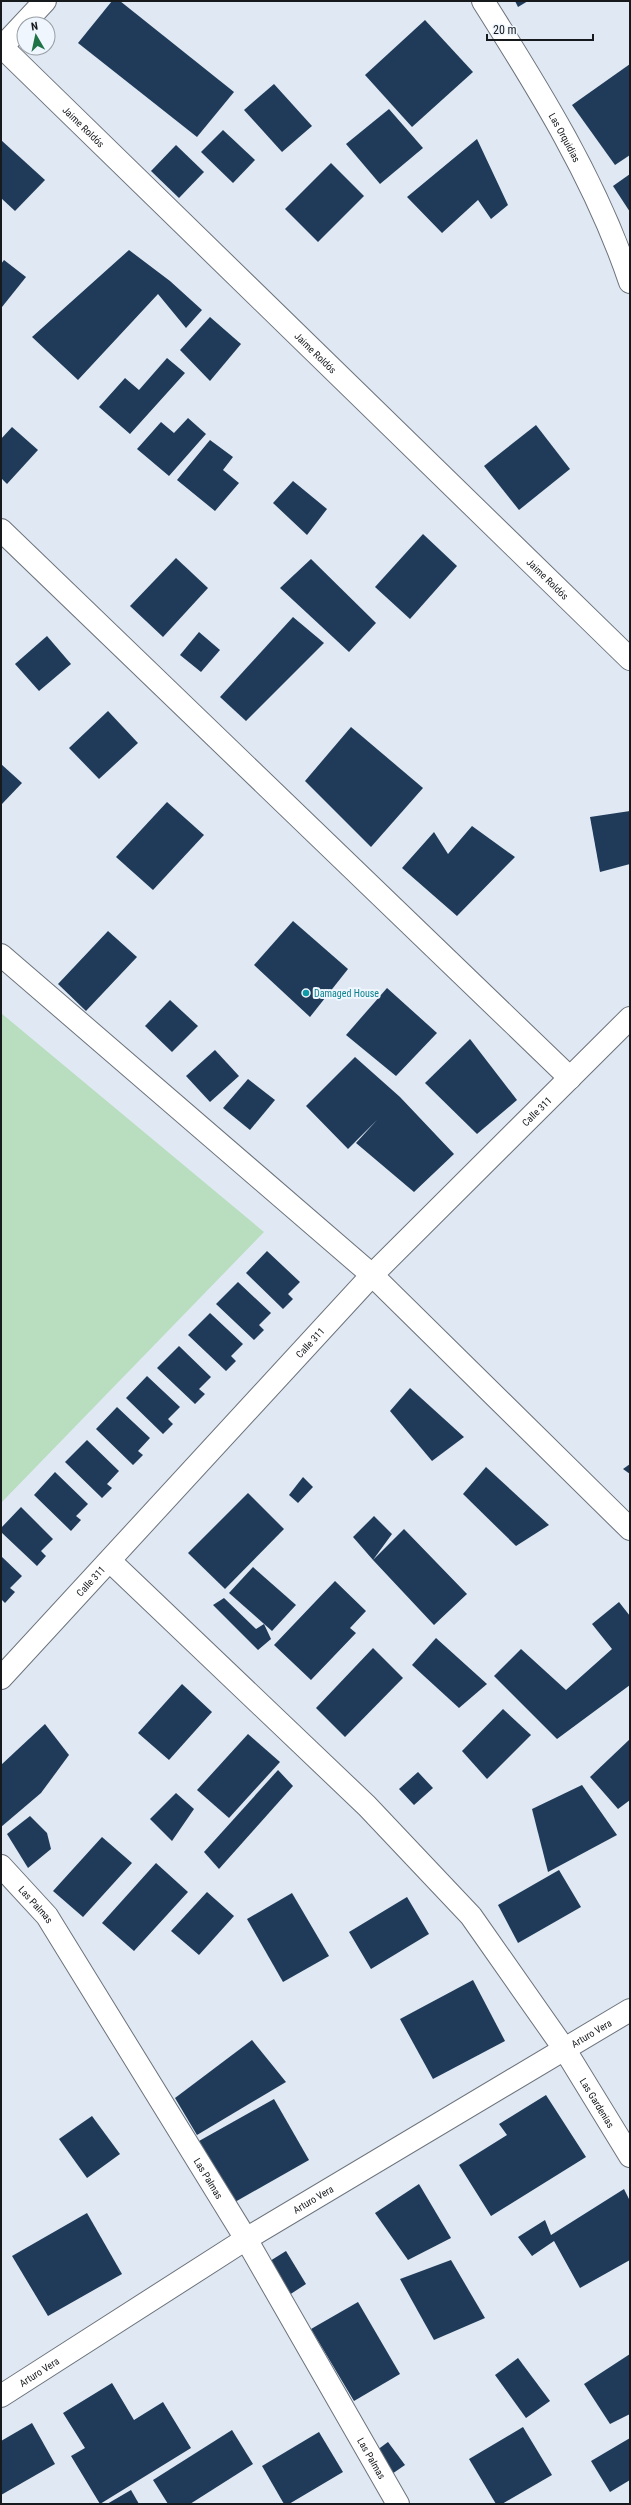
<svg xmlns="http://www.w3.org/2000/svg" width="631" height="2505" viewBox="0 0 631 2505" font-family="'Roboto Condensed',sans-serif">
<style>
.green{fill:#b9ddbf}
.building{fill:#1f3b59}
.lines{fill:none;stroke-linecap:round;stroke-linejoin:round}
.minor-casing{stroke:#6c737c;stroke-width:24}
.minor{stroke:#fff;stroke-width:22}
.culture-dot{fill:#0f9aa8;stroke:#eff6fe;stroke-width:1.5}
.labels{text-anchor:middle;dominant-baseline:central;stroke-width:4;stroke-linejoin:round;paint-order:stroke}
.street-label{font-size:10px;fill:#171a1d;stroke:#eff6fe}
.culture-label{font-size:10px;fill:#0d838f;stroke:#eff6fe;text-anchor:start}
</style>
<rect width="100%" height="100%" fill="#e0e9f3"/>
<!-- green -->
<polygon class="green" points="1,1013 264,1232 1,1503"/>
<!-- building -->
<g class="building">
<polygon points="112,1 120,1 234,92 197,137 78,43"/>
<polygon points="515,1 528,1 518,7"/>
<polygon points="425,20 473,72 412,127 365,75"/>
<polygon points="630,64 630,155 615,165 572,105"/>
<polygon points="274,84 312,126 282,152 244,110"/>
<polygon points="389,109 423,148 380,184 346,144"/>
<polygon points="223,130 255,160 233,183 201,152"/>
<polygon points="477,139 508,205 491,219 478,200 442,233 407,197"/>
<polygon points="1,140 45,180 15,211 1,198"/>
<polygon points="176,145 204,172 179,198 151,171"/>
<polygon points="331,163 364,196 318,242 285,209"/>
<polygon points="630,174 630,212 613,186"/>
<polygon points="129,250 170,281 202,310 186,328 158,294 78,380 32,337"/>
<polygon points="4,260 26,277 2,307 1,264"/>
<polygon points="210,317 241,344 210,381 180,350"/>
<polygon points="167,358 185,373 130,434 99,407 125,378 139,390"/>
<polygon points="188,418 206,434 169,476 137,449 161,422 174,433"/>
<polygon points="536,425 570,469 519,510 484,466"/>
<polygon points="12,427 38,450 7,484 1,478 1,439"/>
<polygon points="210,440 233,457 223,470 239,483 215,511 177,480"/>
<polygon points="293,481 327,509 307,535 273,503"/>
<polygon points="423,534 457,566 410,619 375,587"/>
<polygon points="176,558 208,588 163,637 130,606"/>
<polygon points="311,559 376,623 349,652 280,588"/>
<polygon points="293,617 324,643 246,721 220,697"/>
<polygon points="199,632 220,650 201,672 180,655"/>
<polygon points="47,636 71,664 39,691 15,664"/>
<polygon points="108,711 138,743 99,779 69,748"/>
<polygon points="351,727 423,788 371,847 305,781"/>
<polygon points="1,764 22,783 1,805"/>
<polygon points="167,802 204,835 153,890 116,857"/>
<polygon points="630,811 630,864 600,872 590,817"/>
<polygon points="472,826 515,857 457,916 402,868 434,832 448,854"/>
<polygon points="293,921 348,969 310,1017 254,965"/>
<polygon points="108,931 137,957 86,1011 58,984"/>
<polygon points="387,988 437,1033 396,1076 346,1035"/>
<polygon points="170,1000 198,1026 172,1052 145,1026"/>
<polygon points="470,1039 517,1100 477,1134 425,1083"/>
<polygon points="215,1050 239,1076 210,1102 186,1076"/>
<polygon points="355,1057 400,1097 454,1154 414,1192 356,1143 377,1120 348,1149 306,1106"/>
<polygon points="248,1079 275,1100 250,1130 223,1108"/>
<polygon points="267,1251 300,1282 288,1294 293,1299 283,1309 246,1273"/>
<polygon points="238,1282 271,1313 259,1325 264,1330 254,1340 216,1304"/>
<polygon points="210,1313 243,1344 231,1356 236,1361 226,1371 188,1335"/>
<polygon points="179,1346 211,1377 199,1389 205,1394 195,1404 157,1368"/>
<polygon points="147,1376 180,1407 168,1419 173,1424 163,1434 126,1398"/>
<polygon points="410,1388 464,1437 432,1461 390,1411"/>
<polygon points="117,1407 150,1438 138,1451 143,1455 133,1465 96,1429"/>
<polygon points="87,1440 119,1471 107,1484 112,1488 102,1498 65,1462"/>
<polygon points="630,1464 630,1474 623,1469"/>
<polygon points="486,1467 549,1525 516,1546 463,1494"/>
<polygon points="55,1472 88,1504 76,1516 81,1520 71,1531 34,1495"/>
<polygon points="303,1477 313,1487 298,1503 289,1495"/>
<polygon points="248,1493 284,1529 225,1589 188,1553"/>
<polygon points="21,1507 53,1539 41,1551 46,1556 37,1566 1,1532 1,1528"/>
<polygon points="374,1516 392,1534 373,1560 404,1529 467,1594 434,1625 373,1560 353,1537"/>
<polygon points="1,1556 22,1576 10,1588 15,1592 5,1603 1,1599"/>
<polygon points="253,1567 296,1605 272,1631 229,1593"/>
<polygon points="335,1581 366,1611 350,1628 356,1633 311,1680 274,1645"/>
<polygon points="224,1598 256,1629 264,1624 271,1639 258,1650 213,1605"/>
<polygon points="619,1602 630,1616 630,1685 557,1739 494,1676 521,1649 566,1690 612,1649 592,1624"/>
<polygon points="436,1638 487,1684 459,1708 412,1665"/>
<polygon points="373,1648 403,1678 345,1737 316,1708"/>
<polygon points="182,1684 212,1712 169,1760 138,1733"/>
<polygon points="503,1709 531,1735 487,1779 462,1751"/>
<polygon points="45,1724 69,1755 41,1793 1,1827 1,1765"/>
<polygon points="248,1734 280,1762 229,1818 197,1790"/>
<polygon points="630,1739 630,1800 618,1809 590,1777"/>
<polygon points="278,1770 293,1786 219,1869 204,1852"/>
<polygon points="418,1772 433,1788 414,1805 399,1789"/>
<polygon points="582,1785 617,1835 548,1872 532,1809"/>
<polygon points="176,1793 194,1809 172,1841 150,1819"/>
<polygon points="30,1816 47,1833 51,1849 28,1868 7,1834"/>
<polygon points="102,1837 132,1863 83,1917 53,1891"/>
<polygon points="156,1863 188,1892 134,1951 102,1923"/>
<polygon points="559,1870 581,1907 518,1943 498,1905"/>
<polygon points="207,1892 234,1916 199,1955 171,1931"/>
<polygon points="292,1893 329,1956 283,1982 247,1919"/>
<polygon points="407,1897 429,1934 371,1969 349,1932"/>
<polygon points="473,1980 505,2041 433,2079 400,2019"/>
<polygon points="252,2040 286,2082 197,2135 175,2098"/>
<polygon points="546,2095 586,2157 491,2216 459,2165 507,2135 499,2124"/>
<polygon points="274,2099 309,2160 235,2202 199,2141"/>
<polygon points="92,2116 120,2154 87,2178 59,2139"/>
<polygon points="419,2184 451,2238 408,2260 375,2213"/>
<polygon points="624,2189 630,2201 630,2260 580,2288 554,2241 532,2256 518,2237 545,2220 551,2235"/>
<polygon points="87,2213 122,2274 48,2316 12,2256"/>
<polygon points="286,2251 306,2284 283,2299 262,2266"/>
<polygon points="451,2260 485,2318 434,2340 400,2279"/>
<polygon points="358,2302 400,2374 354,2401 311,2329"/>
<polygon points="630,2354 630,2414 610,2424 584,2384"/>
<polygon points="518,2358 550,2401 526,2418 495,2375"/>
<polygon points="112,2383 134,2420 163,2402 191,2448 100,2504 71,2456 85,2448 63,2413"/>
<polygon points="32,2423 55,2464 1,2495 1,2441"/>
<polygon points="523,2427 552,2475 502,2504 496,2504 469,2459"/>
<polygon points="232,2430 253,2464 190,2504 168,2504 153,2480"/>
<polygon points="319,2432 343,2472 289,2504 284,2504 262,2466"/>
<polygon points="630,2438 630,2480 610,2492 591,2461"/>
<polygon points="388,2442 405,2465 389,2476 373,2453"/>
<polygon points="131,2490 139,2504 107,2504"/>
</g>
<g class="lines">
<!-- minor casing -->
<g class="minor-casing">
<g id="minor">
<path id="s1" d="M483,1c57,90 113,180 147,281"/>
<path id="s2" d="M2,47l628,612"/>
<polyline points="1,48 45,1"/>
<polyline points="1,530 570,1078"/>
<polyline points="1,955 372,1275 630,1529"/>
<path id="s3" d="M110,1561l257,245 104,110 94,134 65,106"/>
<path id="s4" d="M1,1678l371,-403 258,-257"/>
<path id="s5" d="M1,1866l46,50 199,323 152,265"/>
<path id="s6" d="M1,2396l245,-157 384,-229"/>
</g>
</g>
<!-- minor -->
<use href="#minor" class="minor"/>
</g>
<!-- markers -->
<circle class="culture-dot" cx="306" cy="993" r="4"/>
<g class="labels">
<!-- street labels -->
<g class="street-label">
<text stroke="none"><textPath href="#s2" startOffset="114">Jaime Roldós</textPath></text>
<text stroke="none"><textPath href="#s1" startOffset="159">Las Orquidias</textPath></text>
<text stroke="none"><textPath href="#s2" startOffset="438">Jaime Roldós</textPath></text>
<text stroke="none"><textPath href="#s2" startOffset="762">Jaime Roldós</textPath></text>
<text stroke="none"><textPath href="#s4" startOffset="780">Calle 311</textPath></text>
<text stroke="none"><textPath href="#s4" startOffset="456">Calle 311</textPath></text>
<text stroke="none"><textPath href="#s4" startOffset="132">Calle 311</textPath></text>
<text stroke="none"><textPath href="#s5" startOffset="52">Las Palmas</textPath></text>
<text stroke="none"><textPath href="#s6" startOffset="693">Arturo Vera</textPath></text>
<text stroke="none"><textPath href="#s3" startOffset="732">Las Gardenias</textPath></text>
<text stroke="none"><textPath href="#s5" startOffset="376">Las Palmas</textPath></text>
<text stroke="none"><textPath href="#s6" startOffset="369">Arturo Vera</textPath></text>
<text stroke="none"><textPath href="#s6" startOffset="45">Arturo Vera</textPath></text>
<text stroke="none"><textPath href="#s5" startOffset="700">Las Palmas</textPath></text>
</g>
<!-- culture labels -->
<g class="culture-label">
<text x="314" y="993">Damaged House</text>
</g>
</g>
<!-- border -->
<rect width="631" height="2505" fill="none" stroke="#171a1d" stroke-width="4"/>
<!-- north arrow -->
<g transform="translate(36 36) rotate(351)"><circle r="19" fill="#eff6fe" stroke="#999ea4"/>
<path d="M0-3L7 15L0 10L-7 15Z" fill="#1e7447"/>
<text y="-6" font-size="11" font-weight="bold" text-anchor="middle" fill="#171a1d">N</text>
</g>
<!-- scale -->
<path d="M487 34v6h106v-6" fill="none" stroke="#171a1d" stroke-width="2"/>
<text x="493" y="34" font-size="12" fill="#171a1d" stroke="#eff6fe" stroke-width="3" paint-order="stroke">20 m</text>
</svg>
